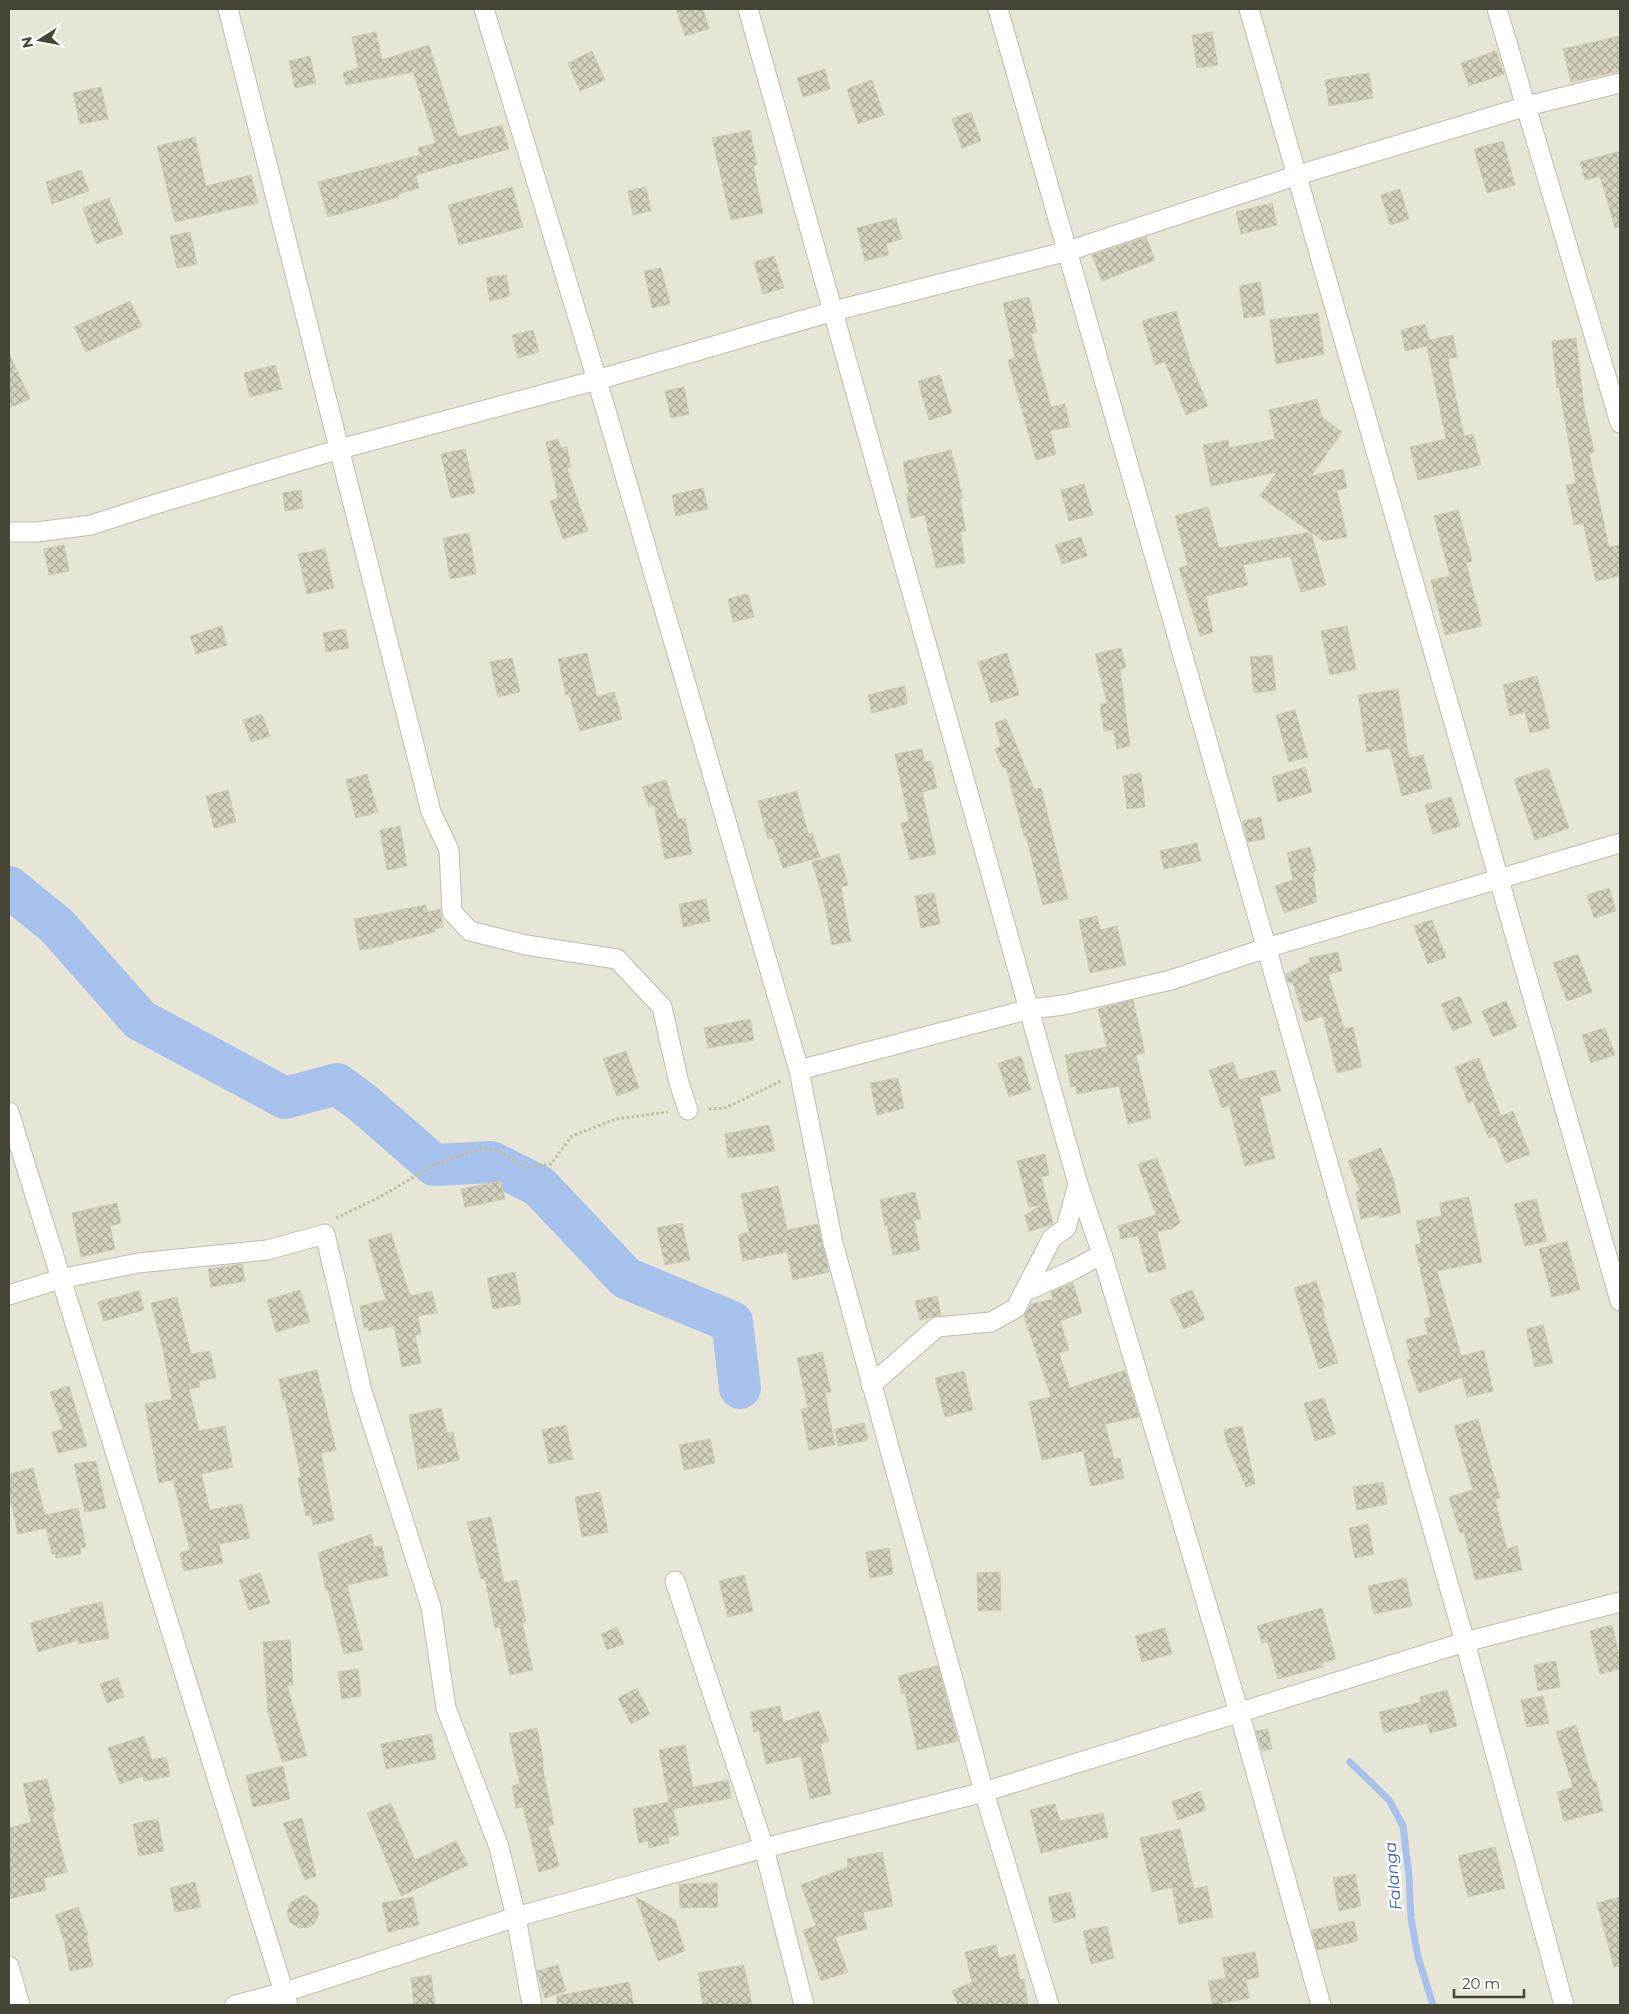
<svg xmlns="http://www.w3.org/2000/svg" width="1629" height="2014" viewBox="0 0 1629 2014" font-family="Montserrat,sans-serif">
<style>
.residential{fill:#e7e5d6}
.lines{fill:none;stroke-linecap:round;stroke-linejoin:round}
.stream{stroke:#a7c1ed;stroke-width:7}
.river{stroke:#a7c1ed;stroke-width:42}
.building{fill:url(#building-cross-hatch);stroke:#cfcab1}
.minor-casing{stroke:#bebcab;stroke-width:21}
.path{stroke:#c0bb9d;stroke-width:3;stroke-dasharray:2.5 2.5;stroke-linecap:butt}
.minor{stroke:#fff;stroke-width:19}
.labels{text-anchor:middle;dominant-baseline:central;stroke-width:5;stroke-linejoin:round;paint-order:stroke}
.water-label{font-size:16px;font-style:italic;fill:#3460ae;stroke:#fff}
</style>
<defs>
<pattern id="building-cross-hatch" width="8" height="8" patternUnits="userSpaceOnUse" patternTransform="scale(1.25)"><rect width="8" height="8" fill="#d4d0be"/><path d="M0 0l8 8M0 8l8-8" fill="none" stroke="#aeaa9b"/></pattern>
</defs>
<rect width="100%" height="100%" fill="#f3f2e8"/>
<!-- residential -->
<rect class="residential" x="9" y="9" width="1611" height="1996"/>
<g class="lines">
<!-- stream -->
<polyline class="stream" points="1350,1762 1389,1800 1403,1826 1409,1876 1411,1918 1418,1957 1433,2005"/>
<!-- river -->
<polyline class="river" points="9,887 57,926 140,1020 285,1098 337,1084 363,1103 434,1165 491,1162 539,1186 626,1278 732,1322 740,1388"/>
</g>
<!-- building -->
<g class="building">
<polygon points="676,9 703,9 709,29 685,36"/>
<polygon points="376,32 382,60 429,45 458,137 502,125 509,149 416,175 419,188 398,194 399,197 328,217 318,182 420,155 418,148 436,143 413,72 346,85 343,73 358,68 352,37"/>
<polygon points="1212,32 1218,65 1197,68 1192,35"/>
<polygon points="1620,36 1620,71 1571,82 1563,49"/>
<polygon points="592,51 605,80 580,91 568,63"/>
<polygon points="1496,51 1504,74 1469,86 1461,63"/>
<polygon points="310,56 316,83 295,88 289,61"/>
<polygon points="825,69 830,89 803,97 797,78"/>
<polygon points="1369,73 1373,98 1329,106 1325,80"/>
<polygon points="872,80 884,115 858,124 847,89"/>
<polygon points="101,87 108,119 80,124 73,93"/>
<polygon points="971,112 981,141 962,148 952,119"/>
<polygon points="750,130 757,165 753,166 763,213 731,220 712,138"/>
<polygon points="195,137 206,186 251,175 258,203 175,222 157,146"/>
<polygon points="1503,141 1515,185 1487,193 1474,149"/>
<polygon points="1620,151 1620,227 1615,228 1600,176 1585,180 1580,162"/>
<polygon points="81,170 89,191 52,204 46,182"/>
<polygon points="512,187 523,227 459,245 448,205"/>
<polygon points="646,187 651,211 633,215 628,191"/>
<polygon points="1400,189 1409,219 1390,225 1381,195"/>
<polygon points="109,198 123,234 96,244 83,208"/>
<polygon points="1272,203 1277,225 1241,234 1236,212"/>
<polygon points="896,218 902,239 886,244 889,255 865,261 857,228"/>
<polygon points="190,232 197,264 177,268 170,236"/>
<polygon points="1146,237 1155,260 1102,281 1092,255"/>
<polygon points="774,256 784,288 763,294 754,262"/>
<polygon points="661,268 670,304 652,308 644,271"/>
<polygon points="506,275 510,296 490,301 486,278"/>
<polygon points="1260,282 1265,315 1244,318 1239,286"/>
<polygon points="1029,297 1037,332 1031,334 1051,407 1065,404 1070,427 1050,431 1056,454 1036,460 1008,360 1015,358 1003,303"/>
<polygon points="130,301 142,326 86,352 74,327"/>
<polygon points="1176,311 1190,361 1208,406 1186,415 1165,362 1155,365 1142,321"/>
<polygon points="1318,313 1324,354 1276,364 1270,320"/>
<polygon points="1425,324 1429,340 1453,335 1457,357 1448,359 1464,436 1473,434 1481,465 1418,480 1410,447 1446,439 1427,346 1405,351 1401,330"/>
<polygon points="533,330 539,352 518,358 512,335"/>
<polygon points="1576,338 1584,406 1594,452 1589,453 1609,547 1620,545 1620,576 1596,581 1583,523 1574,525 1566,485 1576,483 1559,387 1557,388 1552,341"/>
<polygon points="9,353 30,399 9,408"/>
<polygon points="275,365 282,389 250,397 244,373"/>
<polygon points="940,375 952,413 929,420 918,381"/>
<polygon points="684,387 689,414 671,418 665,391"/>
<polygon points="1317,399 1322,417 1342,432 1311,476 1343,469 1347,488 1337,490 1347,537 1323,541 1311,532 1326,585 1301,592 1290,556 1243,565 1248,585 1206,596 1213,632 1200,636 1179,568 1188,565 1175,516 1208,507 1219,548 1310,532 1260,496 1277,472 1211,486 1203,445 1228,440 1229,448 1275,439 1269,410"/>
<polygon points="558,439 561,448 567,447 571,467 567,468 588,531 563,539 550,501 558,499 546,442"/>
<polygon points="465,449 475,493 451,498 441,454"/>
<polygon points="951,450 963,498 960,499 966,531 960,532 965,563 936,568 925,515 911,518 906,494 909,494 903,462"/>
<polygon points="1084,484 1093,515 1069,521 1061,490"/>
<polygon points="703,488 708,509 676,516 672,495"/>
<polygon points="301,490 303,508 285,511 283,493"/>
<polygon points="1458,510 1472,561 1466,563 1482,626 1445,635 1431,580 1450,576 1434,516"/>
<polygon points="469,533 476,574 450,579 443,538"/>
<polygon points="1081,537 1087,556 1062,564 1055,545"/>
<polygon points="64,545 69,571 49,575 44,549"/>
<polygon points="325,549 334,588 307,594 298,554"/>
<polygon points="748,594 754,617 733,622 728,599"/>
<polygon points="222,626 227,645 196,654 190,636"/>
<polygon points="1347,626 1356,669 1330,675 1321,631"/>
<polygon points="345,629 349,648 326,652 323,633"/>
<polygon points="1121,648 1126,668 1120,669 1130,746 1117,749 1113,730 1104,731 1100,704 1107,703 1095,654"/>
<polygon points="587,653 597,697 614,692 622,719 580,731 569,694 566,695 558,659"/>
<polygon points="1007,653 1019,695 991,703 978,662"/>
<polygon points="1272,655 1276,690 1254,693 1250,657"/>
<polygon points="512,658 520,692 498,697 490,662"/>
<polygon points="1537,676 1550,728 1530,733 1525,712 1510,716 1503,685"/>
<polygon points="905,686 907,704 872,713 868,695"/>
<polygon points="1398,689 1409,758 1423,755 1432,788 1402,796 1390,748 1367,752 1358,695"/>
<polygon points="1295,710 1308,757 1289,762 1276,715"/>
<polygon points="262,714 270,736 251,742 243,720"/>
<polygon points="1006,719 1034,789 1041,788 1068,899 1043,905 1026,836 1024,836 1006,767 1003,768 995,749 1001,746 995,723"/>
<polygon points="922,749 925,762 931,761 937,788 922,792 936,854 910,860 901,823 909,821 895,754"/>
<polygon points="1305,767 1312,792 1278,802 1272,777"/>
<polygon points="1548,768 1569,828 1535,840 1514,779"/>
<polygon points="1141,773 1145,807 1127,809 1123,776"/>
<polygon points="367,774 378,812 356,818 346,780"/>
<polygon points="666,780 678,819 685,818 692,854 665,859 654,805 649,807 642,787"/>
<polygon points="228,790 236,822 214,828 206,796"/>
<polygon points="797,791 808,834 812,833 820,857 783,868 773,838 768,839 758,801"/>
<polygon points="1451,797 1460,826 1433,834 1425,805"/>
<polygon points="1261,817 1265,839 1248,842 1243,821"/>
<polygon points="400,826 407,866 387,870 380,830"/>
<polygon points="1197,843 1201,861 1164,869 1160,851"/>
<polygon points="1310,847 1316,871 1313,872 1317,902 1284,913 1275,886 1293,880 1287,853"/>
<polygon points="839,854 848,885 841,887 851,941 832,945 824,902 812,862"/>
<polygon points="1609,888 1616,911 1594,918 1587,895"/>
<polygon points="934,893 940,924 921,928 915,896"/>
<polygon points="706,899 710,921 683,927 679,904"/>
<polygon points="426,905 427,912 440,909 443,927 434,929 435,932 393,942 393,944 360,950 354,919"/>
<polygon points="1097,916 1100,930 1117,926 1126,965 1090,973 1079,920"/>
<polygon points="1432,920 1446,957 1428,964 1414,926"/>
<polygon points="1338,952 1342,971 1328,974 1344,1029 1353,1027 1362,1067 1337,1073 1323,1016 1305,1022 1293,983 1288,982 1286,974 1310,962 1309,958"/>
<polygon points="1578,954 1592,992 1567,1001 1553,963"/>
<polygon points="1460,996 1472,1023 1453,1031 1441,1004"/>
<polygon points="1133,1000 1145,1053 1136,1055 1151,1118 1128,1124 1119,1086 1077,1094 1076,1086 1071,1087 1065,1055 1107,1047 1098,1009"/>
<polygon points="1506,1001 1517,1027 1493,1037 1482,1011"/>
<polygon points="750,1019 754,1040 708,1048 704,1028"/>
<polygon points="1605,1028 1615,1055 1591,1063 1582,1035"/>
<polygon points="626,1051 639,1088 617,1096 603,1059"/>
<polygon points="1021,1056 1031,1090 1009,1097 998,1063"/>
<polygon points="1479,1058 1501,1116 1513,1111 1530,1154 1506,1163 1495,1136 1489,1138 1473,1101 1468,1103 1455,1067"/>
<polygon points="1233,1062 1239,1080 1275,1070 1281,1091 1260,1097 1275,1158 1245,1166 1229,1105 1222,1108 1209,1070"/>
<polygon points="898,1078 904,1108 877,1115 870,1083"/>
<polygon points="769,1125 775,1151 728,1158 725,1134"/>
<polygon points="1381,1148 1393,1178 1401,1213 1380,1218 1379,1215 1361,1219 1356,1192 1360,1191 1348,1161"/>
<polygon points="1045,1154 1049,1175 1041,1177 1053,1224 1029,1231 1025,1215 1042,1205 1029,1207 1017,1161"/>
<polygon points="1157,1158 1180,1223 1171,1229 1157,1232 1166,1269 1148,1273 1138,1236 1121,1239 1118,1226 1156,1215 1138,1164"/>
<polygon points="501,1181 505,1199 465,1207 461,1189"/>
<polygon points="778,1186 787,1230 818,1224 829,1272 793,1280 787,1252 743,1261 738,1235 749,1232 741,1194"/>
<polygon points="915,1192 921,1219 914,1220 920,1250 893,1255 887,1226 885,1226 880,1200"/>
<polygon points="1469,1197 1482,1262 1437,1271 1461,1356 1484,1350 1493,1391 1467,1397 1462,1377 1419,1393 1407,1360 1411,1359 1406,1340 1428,1334 1424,1319 1431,1317 1415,1245 1421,1243 1416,1221 1442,1216 1439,1203"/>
<polygon points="1536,1199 1547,1241 1525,1246 1514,1204"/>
<polygon points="117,1203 121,1223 110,1226 115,1249 81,1257 72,1213"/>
<polygon points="682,1223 690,1260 665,1265 657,1228"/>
<polygon points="391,1233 410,1296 432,1291 437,1313 418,1316 421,1334 415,1335 421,1363 402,1367 394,1326 369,1331 368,1327 364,1328 360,1306 386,1300 368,1240"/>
<polygon points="1567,1241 1580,1290 1552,1297 1539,1249"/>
<polygon points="242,1264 245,1281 211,1287 208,1269"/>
<polygon points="515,1272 521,1304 493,1309 487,1278"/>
<polygon points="1316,1281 1324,1306 1322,1307 1326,1323 1338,1363 1319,1369 1294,1288"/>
<polygon points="1073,1283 1082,1313 1060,1321 1069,1350 1059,1353 1070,1388 1125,1370 1139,1417 1105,1424 1114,1459 1120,1458 1124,1478 1091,1486 1083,1451 1042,1460 1029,1402 1051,1397 1024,1316 1031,1304 1053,1299 1051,1292"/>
<polygon points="300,1290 310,1322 276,1332 267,1300"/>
<polygon points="1192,1290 1205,1319 1184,1329 1170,1299"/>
<polygon points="139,1291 144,1310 104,1321 98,1302"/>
<polygon points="937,1296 941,1315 920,1320 915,1301"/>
<polygon points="177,1297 191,1354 210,1351 216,1378 199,1381 200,1387 189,1389 199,1431 225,1426 233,1467 201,1474 210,1510 242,1504 250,1538 219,1544 223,1563 184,1571 180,1553 190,1550 173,1480 159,1483 145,1404 172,1399 162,1345 151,1303"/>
<polygon points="1543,1325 1553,1363 1535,1367 1526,1329"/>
<polygon points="822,1352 831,1392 825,1393 835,1445 809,1450 801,1409 808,1408 797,1358"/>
<polygon points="317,1370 336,1450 321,1453 334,1520 313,1525 311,1515 306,1516 298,1478 301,1477 285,1400 283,1400 279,1379"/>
<polygon points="964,1371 973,1410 945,1417 935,1378"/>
<polygon points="69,1386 87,1446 58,1453 52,1432 63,1429 50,1392"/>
<polygon points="1324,1398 1336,1434 1315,1441 1304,1403"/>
<polygon points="441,1408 447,1433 453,1432 459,1460 418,1469 409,1415"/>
<polygon points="1478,1419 1500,1498 1495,1499 1507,1549 1517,1546 1522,1570 1475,1580 1464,1532 1460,1533 1449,1497 1473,1490 1454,1426"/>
<polygon points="864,1423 868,1440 838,1446 835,1429"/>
<polygon points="566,1425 573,1459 549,1464 542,1430"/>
<polygon points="1242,1426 1255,1484 1246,1487 1226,1441 1224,1430"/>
<polygon points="710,1439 715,1463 684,1470 679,1445"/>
<polygon points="96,1461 106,1508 85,1512 74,1464"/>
<polygon points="33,1468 45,1515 78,1508 86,1547 80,1548 81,1554 56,1558 55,1554 52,1554 46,1528 18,1534 9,1493 9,1474"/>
<polygon points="1383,1482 1387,1504 1357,1510 1353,1487"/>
<polygon points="600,1492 608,1532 582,1537 575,1497"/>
<polygon points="491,1517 504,1583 517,1580 526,1622 522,1623 533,1670 510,1675 500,1627 495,1628 485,1579 481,1579 467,1522"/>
<polygon points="1368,1524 1374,1554 1355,1558 1349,1528"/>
<polygon points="371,1534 374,1547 382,1546 388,1576 347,1585 363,1650 344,1654 328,1590 326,1590 318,1553"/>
<polygon points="889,1548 893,1574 870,1578 866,1552"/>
<polygon points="1000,1572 1001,1610 978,1611 977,1573"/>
<polygon points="260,1573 270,1603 249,1610 239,1580"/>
<polygon points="744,1575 753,1611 728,1617 719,1581"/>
<polygon points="1406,1578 1412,1606 1374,1614 1368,1586"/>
<polygon points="102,1602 109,1638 79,1644 78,1640 38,1652 30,1623 71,1612 70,1609"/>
<polygon points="1322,1608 1336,1659 1322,1663 1323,1667 1278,1679 1268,1642 1262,1643 1257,1626"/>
<polygon points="1612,1625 1620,1659 1620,1669 1600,1674 1590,1631"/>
<polygon points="617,1627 624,1644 607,1650 601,1634"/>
<polygon points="1165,1628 1172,1654 1142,1662 1135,1636"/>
<polygon points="290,1640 293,1685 287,1685 307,1756 282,1762 268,1712 263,1642"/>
<polygon points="1556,1661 1560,1687 1538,1691 1534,1665"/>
<polygon points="938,1666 958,1741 917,1750 905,1693 902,1693 898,1676"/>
<polygon points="358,1669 361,1696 342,1699 338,1672"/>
<polygon points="118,1678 124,1697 107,1703 100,1684"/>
<polygon points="637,1688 650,1714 631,1724 618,1698"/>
<polygon points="1447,1690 1457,1726 1430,1733 1427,1723 1384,1733 1379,1712 1421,1702 1420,1697"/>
<polygon points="1543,1696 1549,1723 1527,1727 1521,1700"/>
<polygon points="780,1706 783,1722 819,1711 829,1741 820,1744 831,1794 810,1799 801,1756 766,1764 759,1730 754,1732 750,1712"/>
<polygon points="1576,1725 1593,1782 1596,1781 1603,1811 1564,1821 1557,1792 1573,1787 1556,1732"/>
<polygon points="537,1728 543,1758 543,1769 554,1825 548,1826 559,1866 539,1872 523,1807 516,1808 512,1786 520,1784 509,1734"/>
<polygon points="1268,1729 1272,1749 1262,1751 1256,1731"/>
<polygon points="431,1734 436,1759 386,1769 381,1744"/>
<polygon points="144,1736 152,1760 166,1757 170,1776 144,1781 143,1776 120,1784 108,1748"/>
<polygon points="685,1745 693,1787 728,1780 731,1798 673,1809 679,1835 668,1837 669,1843 649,1848 648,1841 639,1843 633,1809 669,1802 659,1750"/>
<polygon points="283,1766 290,1799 253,1807 246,1775"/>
<polygon points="47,1779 55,1811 52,1812 67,1872 44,1878 46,1890 9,1899 9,1828 31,1822 23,1784"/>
<polygon points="1200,1791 1206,1810 1178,1820 1172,1802"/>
<polygon points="391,1803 415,1860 456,1841 468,1865 401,1896 367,1813"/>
<polygon points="1055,1804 1060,1821 1103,1813 1108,1837 1041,1853 1030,1810"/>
<polygon points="302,1818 316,1876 305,1880 283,1823"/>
<polygon points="158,1819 164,1851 139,1856 133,1824"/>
<polygon points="1180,1829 1194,1889 1207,1886 1213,1917 1179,1924 1172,1887 1152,1892 1140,1838"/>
<polygon points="1495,1847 1505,1888 1468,1897 1458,1856"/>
<polygon points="882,1852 893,1906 863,1912 867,1929 835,1937 848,1972 821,1981 803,1930 816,1926 801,1885 848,1867 847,1859"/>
<polygon points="1355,1874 1361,1906 1339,1911 1333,1878"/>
<polygon points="195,1882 201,1907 175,1912 170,1888"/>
<polygon points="717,1883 718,1907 680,1908 679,1884"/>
<polygon points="1070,1892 1076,1917 1054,1923 1048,1897"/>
<polygon points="305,1895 317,1905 319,1915 314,1924 309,1927 299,1928 290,1922 287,1912 291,1902"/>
<polygon points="413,1897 419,1925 388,1932 382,1903"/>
<polygon points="636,1897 675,1920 685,1951 658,1961"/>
<polygon points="1620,1897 1620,1966 1614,1967 1597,1903"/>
<polygon points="78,1907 88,1935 86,1935 93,1966 70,1971 64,1940 55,1915"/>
<polygon points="1354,1921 1358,1941 1317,1950 1312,1930"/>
<polygon points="1107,1926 1114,1958 1091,1964 1083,1931"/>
<polygon points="996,1945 999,1958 1015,1954 1020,1980 1024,1979 1028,2005 958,2005 952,1991 972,1982 965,1952"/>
<polygon points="1255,1952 1259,1977 1246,1980 1249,1998 1213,2005 1208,1981 1226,1978 1222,1958"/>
<polygon points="558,1965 566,1991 545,1998 537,1971"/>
<polygon points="744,1965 752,2005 703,2005 698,1973"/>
<polygon points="431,1975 435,2005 414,2005 411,1978"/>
<polygon points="629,1982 634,2005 557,2005 557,1996"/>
</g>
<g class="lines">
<!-- minor casing -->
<g class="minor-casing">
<g id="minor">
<polyline points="228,9 431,812 449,850 452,912 470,931 526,945 617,959 662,1007 679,1083 688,1110"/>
<polyline points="484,9 597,380 799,1070 833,1243 984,1792 1049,2005"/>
<polyline points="748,9 1078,1184 1102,1254 1239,1712 1321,2005"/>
<polyline points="998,9 1465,1642 1564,2005"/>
<polyline points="1249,9 1620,1301"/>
<polyline points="1497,9 1620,423"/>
<polyline points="9,532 37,532 91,525 156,504 340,449 597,380 834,311 1068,251 1298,175 1527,106 1620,83"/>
<polyline points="799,1070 1030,1009 1064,1005 1171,980 1266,948 1620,843"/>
<polyline points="9,1112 288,2005"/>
<polyline points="1024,1292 1052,1238 1066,1228 1078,1184"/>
<polyline points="9,1295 60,1279 138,1263 267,1250 325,1234 362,1391 431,1607 446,1708 499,1847 516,1917 532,2005"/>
<polyline points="871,1385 937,1327 991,1322 1016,1308 1024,1292 1071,1271 1102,1254"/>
<polyline points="675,1581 764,1848 804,2005"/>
<polyline points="9,1966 20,2005"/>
<polyline points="235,2005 285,1992 516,1917 764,1848 984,1792 1465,1642 1620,1602"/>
</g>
</g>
<!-- path -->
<g class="path">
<polyline points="709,1109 725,1108 781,1081"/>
<polyline points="336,1218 380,1197 434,1165 483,1148 501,1152 524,1168 551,1164 572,1136 616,1119 668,1112"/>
</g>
<!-- minor -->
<use href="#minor" class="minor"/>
</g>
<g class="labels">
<!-- water labels -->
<g class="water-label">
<text transform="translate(1393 1876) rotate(-95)">Falanga</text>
</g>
</g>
<!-- border -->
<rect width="1629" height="2014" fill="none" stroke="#464437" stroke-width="20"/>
<!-- north arrow -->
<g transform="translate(40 40) rotate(259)" stroke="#ffffff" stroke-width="4" paint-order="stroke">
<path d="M0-4L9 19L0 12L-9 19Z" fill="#464437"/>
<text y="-8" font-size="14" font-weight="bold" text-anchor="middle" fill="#464437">N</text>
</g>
<!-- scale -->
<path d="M1454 1989v8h70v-8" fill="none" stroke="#464437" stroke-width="2.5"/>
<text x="1462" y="1989" font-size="15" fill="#464437" stroke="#ffffff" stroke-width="4" paint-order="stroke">20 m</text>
</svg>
